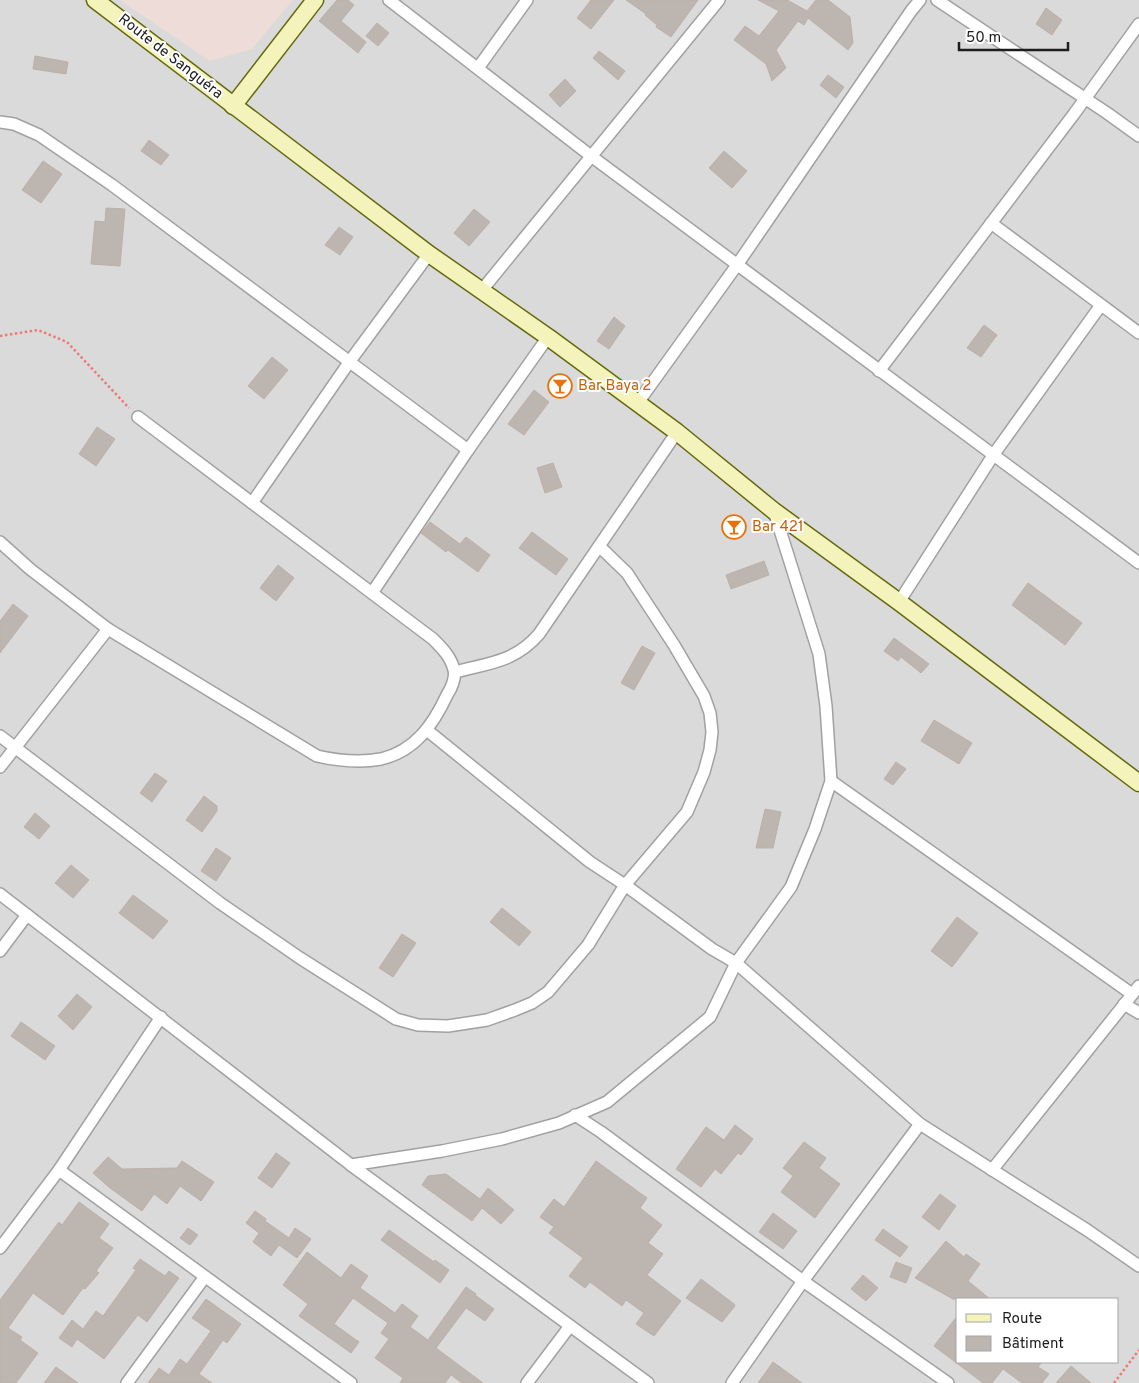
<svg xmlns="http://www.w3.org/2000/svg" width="1139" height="1383" viewBox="0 0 1139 1383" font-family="Overpass,sans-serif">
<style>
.residential{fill:#dbdada;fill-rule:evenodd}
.military{fill:#eedcd8}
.building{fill:#bdb5b0;stroke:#bdb0a7}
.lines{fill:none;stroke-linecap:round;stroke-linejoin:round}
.street-casing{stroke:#a1a1a1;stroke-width:14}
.secondary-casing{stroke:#64690e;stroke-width:19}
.path{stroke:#ed7a75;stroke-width:2.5;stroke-dasharray:2.5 2.5;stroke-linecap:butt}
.street{stroke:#fff;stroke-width:11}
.secondary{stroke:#f3f3bb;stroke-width:16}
.labels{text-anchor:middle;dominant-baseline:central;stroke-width:4;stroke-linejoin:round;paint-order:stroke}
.street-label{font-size:15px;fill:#1d1d1d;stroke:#fff}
.food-label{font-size:15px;fill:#c56008;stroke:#fff;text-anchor:start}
</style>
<rect width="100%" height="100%" fill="#ede9e3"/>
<!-- residential -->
<path class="residential" d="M0,0h1139v1383h-1139zM958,1299h160v63h-160z"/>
<!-- military -->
<polygon class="military" points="120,0 293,0 252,49 210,61"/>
<!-- building -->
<g class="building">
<polygon points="337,0 348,0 354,5 341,21 366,42 358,53 319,21"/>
<polygon points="591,0 614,0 591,29 577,18"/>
<polygon points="626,0 698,0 671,37 656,27 657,25 645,15 646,14"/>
<polygon points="758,0 787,0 807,11 816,0 828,0 850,17 853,43 848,50 808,18 804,25 798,21 776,50 786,68 772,81 766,64 734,40 745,26 759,36 779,11"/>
<polygon points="1046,8 1062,20 1052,35 1036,24"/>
<polygon points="377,23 389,33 378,46 366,36"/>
<polygon points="599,51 625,71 618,80 593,58"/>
<polygon points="35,56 68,62 66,74 33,69"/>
<polygon points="828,75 844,87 836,98 820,85"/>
<polygon points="565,79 576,91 560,107 549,95"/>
<polygon points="149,140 169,155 161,165 141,151"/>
<polygon points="724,151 747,171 732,188 709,168"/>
<polygon points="43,161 62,174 41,203 22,190"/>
<polygon points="106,208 125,209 120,266 91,264 95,221 105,222"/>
<polygon points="474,209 490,222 469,246 454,233"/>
<polygon points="339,227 353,237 340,255 325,245"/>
<polygon points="614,317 625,326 609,349 597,341"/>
<polygon points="984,325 997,335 981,357 967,348"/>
<polygon points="272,357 288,370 264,399 248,386"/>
<polygon points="534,390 549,402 524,435 508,424"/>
<polygon points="97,427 115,439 96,466 79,454"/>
<polygon points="553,463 562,487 545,493 537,468"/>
<polygon points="430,522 460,544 466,537 490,555 478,572 448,550 446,552 421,533"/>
<polygon points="532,532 568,559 556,575 519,548"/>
<polygon points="764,561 769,575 731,589 726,575"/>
<polygon points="278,565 294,578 276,601 260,588"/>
<polygon points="1028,583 1082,623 1065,645 1012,605"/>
<polygon points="13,604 28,616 0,653 0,621"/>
<polygon points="894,638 929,664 921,673 901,657 898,661 884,651"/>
<polygon points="642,646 655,653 634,690 621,683"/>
<polygon points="934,720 972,743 959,764 921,741"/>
<polygon points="896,762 906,769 893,785 884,779"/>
<polygon points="155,773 167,781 152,802 140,793"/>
<polygon points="204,796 217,806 217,811 202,832 186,820"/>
<polygon points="765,809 781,812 773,848 756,848"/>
<polygon points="35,813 50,826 39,839 24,827"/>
<polygon points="216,848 231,858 216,881 201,871"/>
<polygon points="71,865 89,880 73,898 55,883"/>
<polygon points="133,895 168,921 153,939 119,913"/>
<polygon points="502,908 531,932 519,946 490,922"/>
<polygon points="957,917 978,933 952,967 931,951"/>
<polygon points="402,934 416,943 393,977 379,968"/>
<polygon points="77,994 92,1007 73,1030 58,1016"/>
<polygon points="21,1022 55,1046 45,1060 11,1036"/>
<polygon points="735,1125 753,1139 741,1155 738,1153 721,1174 715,1169 701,1187 676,1169 706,1127 724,1140"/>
<polygon points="804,1142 826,1158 819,1168 840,1184 815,1218 781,1192 793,1176 783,1168"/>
<polygon points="276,1153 290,1163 272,1188 258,1178"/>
<polygon points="108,1157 122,1169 177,1168 182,1161 214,1182 201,1201 180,1186 167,1204 154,1194 142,1211 110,1188 93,1173"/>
<polygon points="596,1161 647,1198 640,1208 662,1225 648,1243 663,1254 647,1275 681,1301 654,1336 636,1324 644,1313 626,1300 622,1306 590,1282 585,1288 569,1276 583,1258 549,1233 554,1227 540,1217 554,1199 564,1207"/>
<polygon points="446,1174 480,1199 488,1188 514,1210 501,1224 482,1208 472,1221 422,1185 428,1176"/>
<polygon points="940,1194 956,1206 939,1230 922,1217"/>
<polygon points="79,1202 109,1224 99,1238 113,1248 96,1271 99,1273 85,1289 83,1288 63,1315 33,1293 8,1328 22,1337 20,1340 38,1353 16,1383 0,1383 0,1300 59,1222 62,1225"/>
<polygon points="255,1211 266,1219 265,1221 289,1238 295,1228 311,1239 297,1258 279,1245 271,1256 253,1242 259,1233 246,1223"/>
<polygon points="773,1213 797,1231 783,1249 759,1232"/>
<polygon points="188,1228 198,1235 190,1245 180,1238"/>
<polygon points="883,1229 908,1247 900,1257 875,1240"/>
<polygon points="389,1230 434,1262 435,1260 449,1270 440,1283 381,1240"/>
<polygon points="946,1241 964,1257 966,1254 980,1264 968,1281 990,1299 953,1299 915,1278"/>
<polygon points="307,1252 341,1278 351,1264 368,1276 360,1288 395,1313 402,1304 418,1316 410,1327 428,1340 466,1287 476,1294 475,1295 494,1309 485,1321 466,1308 436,1348 483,1383 462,1383 451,1375 445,1383 400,1383 403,1378 375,1358 389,1339 381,1333 388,1323 353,1298 334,1324 359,1342 351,1353 299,1316 308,1304 283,1285"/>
<polygon points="140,1259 165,1276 169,1271 179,1278 147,1322 138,1315 104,1359 77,1339 72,1347 59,1338 72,1320 83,1329 96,1311 103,1316 136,1270 133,1268"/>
<polygon points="896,1262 912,1268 906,1283 890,1277"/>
<polygon points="863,1275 878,1288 866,1301 851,1289"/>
<polygon points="701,1279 734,1304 735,1306 722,1322 686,1298"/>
<polygon points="206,1299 241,1324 227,1343 223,1340 199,1374 212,1383 148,1383 159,1368 169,1375 180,1359 187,1364 211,1331 192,1318"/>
<polygon points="958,1315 958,1362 1042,1362 1038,1367 1049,1374 1042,1383 1022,1383 1003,1369 992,1383 983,1383 934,1346"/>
<polygon points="773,1362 802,1383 758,1383"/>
<polygon points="1071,1366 1091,1383 1056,1383"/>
<polygon points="56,1367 78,1383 44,1383"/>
</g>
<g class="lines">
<!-- street casing -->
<g class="street-casing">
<g id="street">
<polyline points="389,0 591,156 1139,563"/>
<polyline points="937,0 1107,113 1139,136"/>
<polyline points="478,68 527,0"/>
<polyline points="0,122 14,124 39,135 112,185 468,450"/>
<polyline points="991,223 1139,333"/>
<polyline points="482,290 719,0"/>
<polyline points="879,371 1074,114 1139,24"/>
<polyline points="637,404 737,265 911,11 920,0"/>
<polyline points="252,503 350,361 429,254"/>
<path d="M0,542l30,27 78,60 209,127c22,5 42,7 64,3 34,-8 52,-34 66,-64 4,-6 9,-17 7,-25 -3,-13 -12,-22 -21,-31l-295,-222"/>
<polyline points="372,593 468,450 548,337"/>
<polyline points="899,602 994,454 1101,305"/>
<path d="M455,672c34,-9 60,-10 84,-38l138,-202"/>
<polyline points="428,731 590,862 625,885 712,949 736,963 920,1124 1087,1230 1139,1266"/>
<polyline points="0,736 220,903 300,958 396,1019 418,1025 448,1026 487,1020 515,1010 532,1003 548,992 588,945 625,885 687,812 704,772 710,750 712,732 710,713 704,696 674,645 627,573 599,546"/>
<polyline points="0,767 108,629"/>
<polyline points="831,781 1132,994"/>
<polyline points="0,894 351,1165 442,1151 502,1139 559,1123 607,1102 710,1017 736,963 791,887 815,829 831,781 826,706 819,654 774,511"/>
<polyline points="0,951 27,915"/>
<polyline points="1124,1004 1139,1013"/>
<polyline points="575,1115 601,1132 803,1281 948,1383"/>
<polyline points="351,1165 648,1383"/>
<polyline points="59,1170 351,1383"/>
<polyline points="992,1170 1139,986"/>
<polyline points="0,1248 59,1170 161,1017"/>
<polyline points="127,1383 204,1278"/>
<polyline points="527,1383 570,1326"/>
<polyline points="732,1383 803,1281 920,1124"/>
</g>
</g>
<!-- secondary casing -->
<g class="secondary-casing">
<g id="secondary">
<polyline points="95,0 429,254 548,337 677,432 774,511 899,602 1139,783"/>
<polyline points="233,106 315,0"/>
</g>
</g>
<!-- path -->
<g class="path">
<polyline points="0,336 38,330 67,342 129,408"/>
<polyline points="1114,1383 1139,1350"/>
</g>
<!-- street -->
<use href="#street" class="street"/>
<!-- secondary -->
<use href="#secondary" class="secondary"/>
</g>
<!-- icons -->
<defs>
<g id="bar-ring" transform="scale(1.25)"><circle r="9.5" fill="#fff" stroke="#e8710a" stroke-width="1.5"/><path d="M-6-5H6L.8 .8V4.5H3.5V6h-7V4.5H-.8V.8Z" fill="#e8710a"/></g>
</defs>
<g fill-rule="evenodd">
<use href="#bar-ring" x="560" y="386"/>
<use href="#bar-ring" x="734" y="527"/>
</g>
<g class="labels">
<!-- street labels -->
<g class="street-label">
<text transform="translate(170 57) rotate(38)">Route de Sanguéra</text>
</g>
<!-- food labels -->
<g class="food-label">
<text x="578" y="386">Bar Baya 2</text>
<text x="752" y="527">Bar 421</text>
</g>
</g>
<!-- legend -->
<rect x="956" y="1298" width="162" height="65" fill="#ffffff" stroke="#a5a5a5"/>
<rect x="966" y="1314" width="25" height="8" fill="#f3f3bb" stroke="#a5a5a5"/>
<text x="1002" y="1323" font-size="15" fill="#1d1d1d">Route</text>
<rect x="966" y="1336" width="25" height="15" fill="#bdb5b0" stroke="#a5a5a5"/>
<text x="1002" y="1348" font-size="15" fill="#1d1d1d">Bâtiment</text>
<!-- scale -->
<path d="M959 42v8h109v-8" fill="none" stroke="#1d1d1d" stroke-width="2.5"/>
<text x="966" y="42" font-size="15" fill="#1d1d1d" stroke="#ffffff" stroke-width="4" paint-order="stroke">50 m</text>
</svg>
